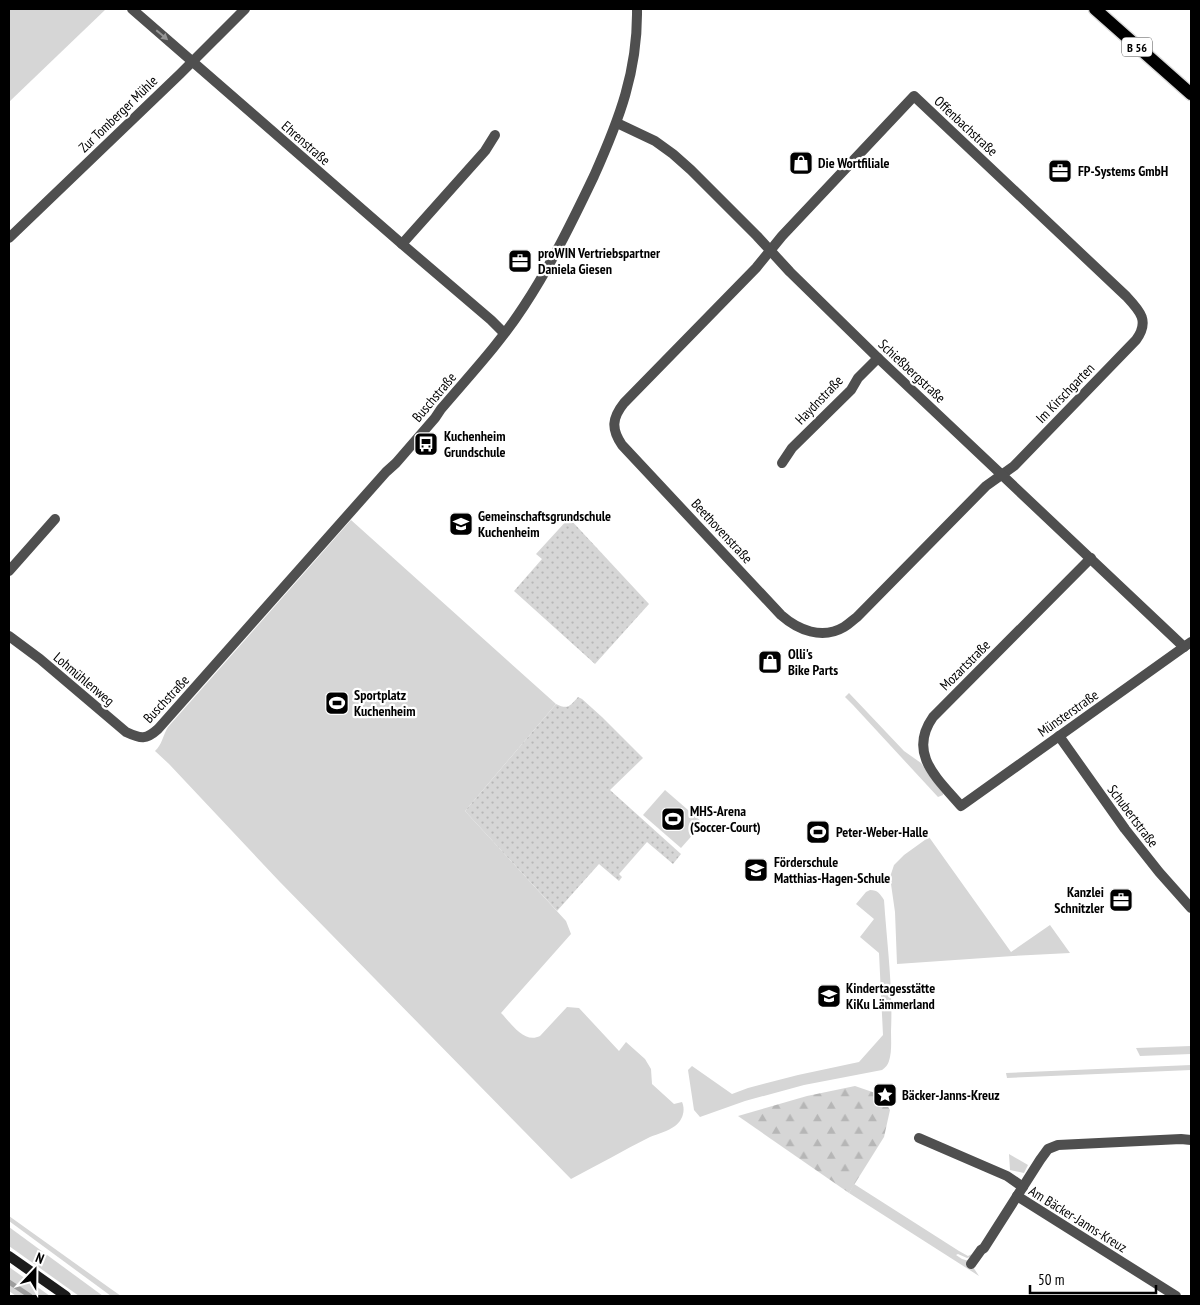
<svg xmlns="http://www.w3.org/2000/svg" width="1200" height="1305" viewBox="0 0 1200 1305" font-family="'PT Sans Narrow',sans-serif">
<style>
.grass{fill:#d6d6d6}
.forest{fill:url(#forest-firs)}
.park{fill:url(#park-dots)}
.lines{fill:none;stroke-linecap:round;stroke-linejoin:round}
.stream{stroke:#9d9d9d;stroke-width:5}
.primary-casing{stroke:#dbdbdb;stroke-width:15}
.street{stroke:#4f4f4f;stroke-width:10}
.secondary{stroke:#1c1c1c;stroke-width:10}
.primary{stroke:#000;stroke-width:12}
.oneway{fill:#959595}
.labels{text-anchor:middle;dominant-baseline:central;stroke-width:4.5;stroke-linejoin:round;paint-order:stroke}
.shield{fill:#fff;stroke:#4c4c4c;stroke-width:1}
.shield-label{font-size:12px;font-weight:bold;fill:#000}
.street-label{font-size:14px;fill:#000;stroke:#fff}
.poi-label{font-size:14px;font-weight:bold;fill:#000;stroke:#fff;text-anchor:start}
</style>
<defs>
<pattern id="forest-firs" width="22" height="20" patternUnits="userSpaceOnUse" patternTransform="scale(1.25)"><rect width="22" height="20" fill="#d6d6d6"/><path d="M5 1l3.5 6h-7zM16 11l3.5 6h-7z" fill="#b6b6b6"/></pattern>
<pattern id="park-dots" width="8" height="8" patternUnits="userSpaceOnUse" patternTransform="scale(1.25)"><rect width="8" height="8" fill="#d6d6d6"/><path d="M2 2h.1M6 6h.1" fill="none" stroke="#b6b6b6" stroke-width="1.8" stroke-linecap="round"/></pattern>
</defs>
<rect width="100%" height="100%" fill="#fff"/>
<!-- grass -->
<g class="grass">
<polygon points="9,9 106,9 9,102"/>
<path d="M351,520l205,184 -91,107 101,110 5,13 -70,79c10,10 23,31 39,23l27,-29 12,1 40,43 7,-9 19,17 6,10 1,15 22,20 8,-2c4,9 0,19 -7,24 -7,5 -17,8 -25,11 -26,13 -52,28 -79,42l-292,-298 -110,-117 -14,-13c7,-6 8,-16 13,-24z"/>
<polygon points="849,693 904,751 921,763 931,778 943,793 943,795 938,797 853,705 845,697"/>
<polygon points="665,790 703,823 681,848 643,815"/>
<polygon points="929,837 1011,952 1050,925 1070,953 1013,956 897,964 895,912 890,877 894,865 904,855"/>
<path d="M870,890c8,0 10,4 14,10 3,44 9,87 7,131 0,9 1,21 -2,30 -1,4 -4,7 -7,9l-78,15 -59,16 -45,16 -6,-7 -6,-40 4,-4 40,28 16,-6 50,-13 61,-13 24,-27 -4,-82 -19,-16 14,-18 -18,-15 10,-12z"/>
<polygon points="1191,1046 1191,1054 1140,1056 1136,1048"/>
<polygon points="1191,1065 1191,1070 1007,1078 1006,1073"/>
<polygon points="1009,1154 1028,1165 1024,1173 1010,1170"/>
<polygon points="854,1184 959,1251 968,1256 972,1254 970,1257 967,1258 958,1254 956,1255 962,1259 969,1261 979,1276 849,1193"/>
<polygon points="9,1216 111,1289 121,1296 111,1296 9,1221"/>
<polygon points="9,1227 103,1296 79,1296 9,1246"/>
<polygon points="9,1267 50,1296 16,1296 9,1291"/>
</g>
<!-- forest -->
<polygon class="forest" points="855,1086 881,1095 890,1110 884,1137 849,1193 738,1116 807,1096"/>
<!-- park -->
<g class="park">
<polygon points="569,518 649,604 595,664 514,591 542,559 536,554"/>
<path d="M578,697l4,2 20,18 41,41 -33,32 71,64 -8,10 -26,-22 -28,32 3,3 -3,4 -20,-17 -42,47 -92,-100 91,-107c12,6 14,2 22,-7z"/>
</g>
<g class="lines">
<!-- stream -->
<polyline class="stream" points="9,1282 30,1296"/>
<!-- primary casing -->
<g class="primary-casing">
<polyline id="primary" points="1095,9 1191,94"/>
</g>
<!-- street -->
<g class="street">
<polyline points="132,9 402,244 491,320 504,333"/>
<path d="M914,96l212,200c14,15 24,25 10,44l-122,126 -28,20 -129,131c-4,3 -8,7 -13,10 -22,13 -46,3 -63,-12l-159,-170c-11,-16 -10,-27 2,-42l132,-135 26,-32z"/>
<polyline points="617,123 655,141 673,154 691,170 757,236 790,272 878,358 1184,647"/>
<polyline points="9,238 180,74 245,9"/>
<polyline points="402,244 485,151 495,135"/>
<polyline points="782,463 792,448 851,390 858,378 878,358"/>
<path d="M1091,558l-158,159c-26,37 5,62 28,89l230,-164"/>
<polyline points="9,571 55,519"/>
<path d="M9,636l31,23 86,73c15,7 20,8 32,-3l228,-257 10,-9 39,-45 6,-9c28,-33 59,-66 83,-103 27,-41 49,-86 70,-130 25,-56 44,-105 43,-167"/>
<polyline points="1059,736 1125,829 1159,872 1191,908"/>
<polyline points="919,1138 1007,1176 1023,1187"/>
<polyline points="1017,1196 1176,1296"/>
<polyline points="971,1264 981,1250 984,1248 1040,1160 1048,1149 1058,1145 1181,1139 1191,1140"/>
</g>
<!-- secondary -->
<polyline class="secondary" points="9,1256 66,1296"/>
<!-- primary -->
<use href="#primary" class="primary"/>
</g>
<!-- one-way arrows -->
<defs><path id="oneway-solid" d="M-6-.8H1V-3.2L6.5 0L1 3.2V.8H-6Z" transform="scale(1.25)"/></defs>
<use class="oneway" href="#oneway-solid" transform="translate(162 35) rotate(40)"/>
<!-- icons -->
<defs>
<g id="shop-square" transform="scale(1.25)"><rect x="-9" y="-9" width="18" height="18" rx="4" fill="#000" stroke="#fff"/><path d="M-5-2.5h2.3a2.7 3.5 0 0 1 5.4 0H5L5.5 6h-11ZM-1.5-2.5h3a1.5 2.3 0 0 0-3 0Z" fill="#fff"/></g>
<g id="office-square" transform="scale(1.25)"><rect x="-9" y="-9" width="18" height="18" rx="4" fill="#000" stroke="#fff"/><path d="M-6-3h4V-5.5h4V-3h4V5H-6ZM-1-4.5V-3h2v-1.5ZM-6 0V1H6V0Z" fill="#fff"/></g>
<g id="bus-square" transform="scale(1.25)"><rect x="-9" y="-9" width="18" height="18" rx="4" fill="#000" stroke="#fff"/><path d="M-5-6H5V4H4V6H2V4H-2V6H-4V4H-5ZM-3.5-4V0h7V-4ZM-3.5 1.2v1.5H-2V1.2ZM2 1.2v1.5H3.5V1.2Z" fill="#fff"/></g>
<g id="school-square" transform="scale(1.25)"><rect x="-9" y="-9" width="18" height="18" rx="4" fill="#000" stroke="#fff"/><path d="M0-5L7-2L0 1L-7-2ZM-4 1L0 2.5L4 1V4Q0 6-4 4Z" fill="#fff"/></g>
<g id="stadium-square" transform="scale(1.25)"><rect x="-9" y="-9" width="18" height="18" rx="4" fill="#000" stroke="#fff"/><path d="M0-5a6.5 5 0 1 0 0 10a6.5 5 0 1 0 0-10ZM-3.5-1.8h7v3.6h-7Z" fill="#fff"/></g>
<g id="sight-square" transform="scale(1.25)"><rect x="-9" y="-9" width="18" height="18" rx="4" fill="#000" stroke="#fff"/><path d="M0-6L1.8-2.2L6-1.7L2.9 1.2L3.7 5.4L0 3.3L-3.7 5.4L-2.9 1.2L-6-1.7L-1.8-2.2Z" fill="#fff"/></g>
</defs>
<g fill-rule="evenodd">
<use href="#shop-square" x="801" y="163"/>
<use href="#office-square" x="1060" y="171"/>
<use href="#office-square" x="520" y="261"/>
<use href="#bus-square" x="426" y="444"/>
<use href="#school-square" x="461" y="524"/>
<use href="#shop-square" x="770" y="662"/>
<use href="#stadium-square" x="337" y="703"/>
<use href="#stadium-square" x="673" y="819"/>
<use href="#stadium-square" x="818" y="832"/>
<use href="#school-square" x="756" y="870"/>
<use href="#office-square" x="1121" y="900"/>
<use href="#school-square" x="829" y="996"/>
<use href="#sight-square" x="885" y="1095"/>
</g>
<g class="labels">
<!-- shield labels -->
<rect class="shield" x="1122" y="37.5" width="30" height="19" rx="4"/>
<g class="shield-label">
<text x="1137" y="47">B 56</text>
</g>
<!-- street labels -->
<g class="street-label">
<text transform="translate(118 114) rotate(-44)">Zur Tomberger Mühle</text>
<text transform="translate(966 126) rotate(43)">Offenbachstraße</text>
<text transform="translate(306 143) rotate(41)">Ehrenstraße</text>
<text transform="translate(912 371) rotate(43)">Schießbergstraße</text>
<text transform="translate(1065 393) rotate(-46)">Im Kirschgarten</text>
<text transform="translate(434 397) rotate(-50)">Buschstraße</text>
<text transform="translate(819 400) rotate(-46)">Haydnstraße</text>
<text transform="translate(722 531) rotate(47)">Beethovenstraße</text>
<text transform="translate(965 665) rotate(-45)">Mozartstraße</text>
<text transform="translate(84 679) rotate(40)">Lohmühlenweg</text>
<text transform="translate(166 699) rotate(-47)">Buschstraße</text>
<text transform="translate(1068 713) rotate(-35)">Münsterstraße</text>
<text transform="translate(1133 816) rotate(53)">Schubertstraße</text>
<text transform="translate(1078 1219) rotate(32)">Am Bäcker-Janns-Kreuz</text>
</g>
<!-- poi labels -->
<g class="poi-label">
<text x="818" y="163">Die Wortfiliale</text>
<text x="1078" y="171">FP-Systems GmbH</text>
<text x="538" y="253">proWIN Vertriebspartner<tspan x="538" dy="16">Daniela Giesen</tspan></text>
<text x="444" y="436">Kuchenheim<tspan x="444" dy="16">Grundschule</tspan></text>
<text x="478" y="516">Gemeinschaftsgrundschule<tspan x="478" dy="16">Kuchenheim</tspan></text>
<text x="788" y="654">Olli's<tspan x="788" dy="16">Bike Parts</tspan></text>
<text x="354" y="695">Sportplatz<tspan x="354" dy="16">Kuchenheim</tspan></text>
<text x="690" y="811">MHS-Arena<tspan x="690" dy="16">(Soccer-Court)</tspan></text>
<text x="836" y="832">Peter-Weber-Halle</text>
<text x="774" y="862">Förderschule<tspan x="774" dy="16">Matthias-Hagen-Schule</tspan></text>
<text x="1104" y="892" text-anchor="end">Kanzlei<tspan x="1104" dy="16">Schnitzler</tspan></text>
<text x="846" y="988">Kindertagesstätte<tspan x="846" dy="16">KiKu Lämmerland</tspan></text>
<text x="902" y="1095">Bäcker-Janns-Kreuz</text>
</g>
</g>
<!-- border -->
<rect width="1200" height="1305" fill="none" stroke="#000000" stroke-width="20"/>
<!-- north arrow -->
<g transform="translate(35 1270) rotate(22)" stroke="#ffffff" stroke-width="4" paint-order="stroke">
<path d="M0-4L9 19L0 12L-9 19Z" fill="#000000"/>
<text y="-8" font-size="14" font-weight="bold" text-anchor="middle" fill="#000000">N</text>
</g>
<!-- scale -->
<path d="M1030 1285v8h126v-8" fill="none" stroke="#000000" stroke-width="2.5"/>
<text x="1038" y="1285" font-size="15" fill="#000000" stroke="#ffffff" stroke-width="4" paint-order="stroke">50 m</text>
</svg>
